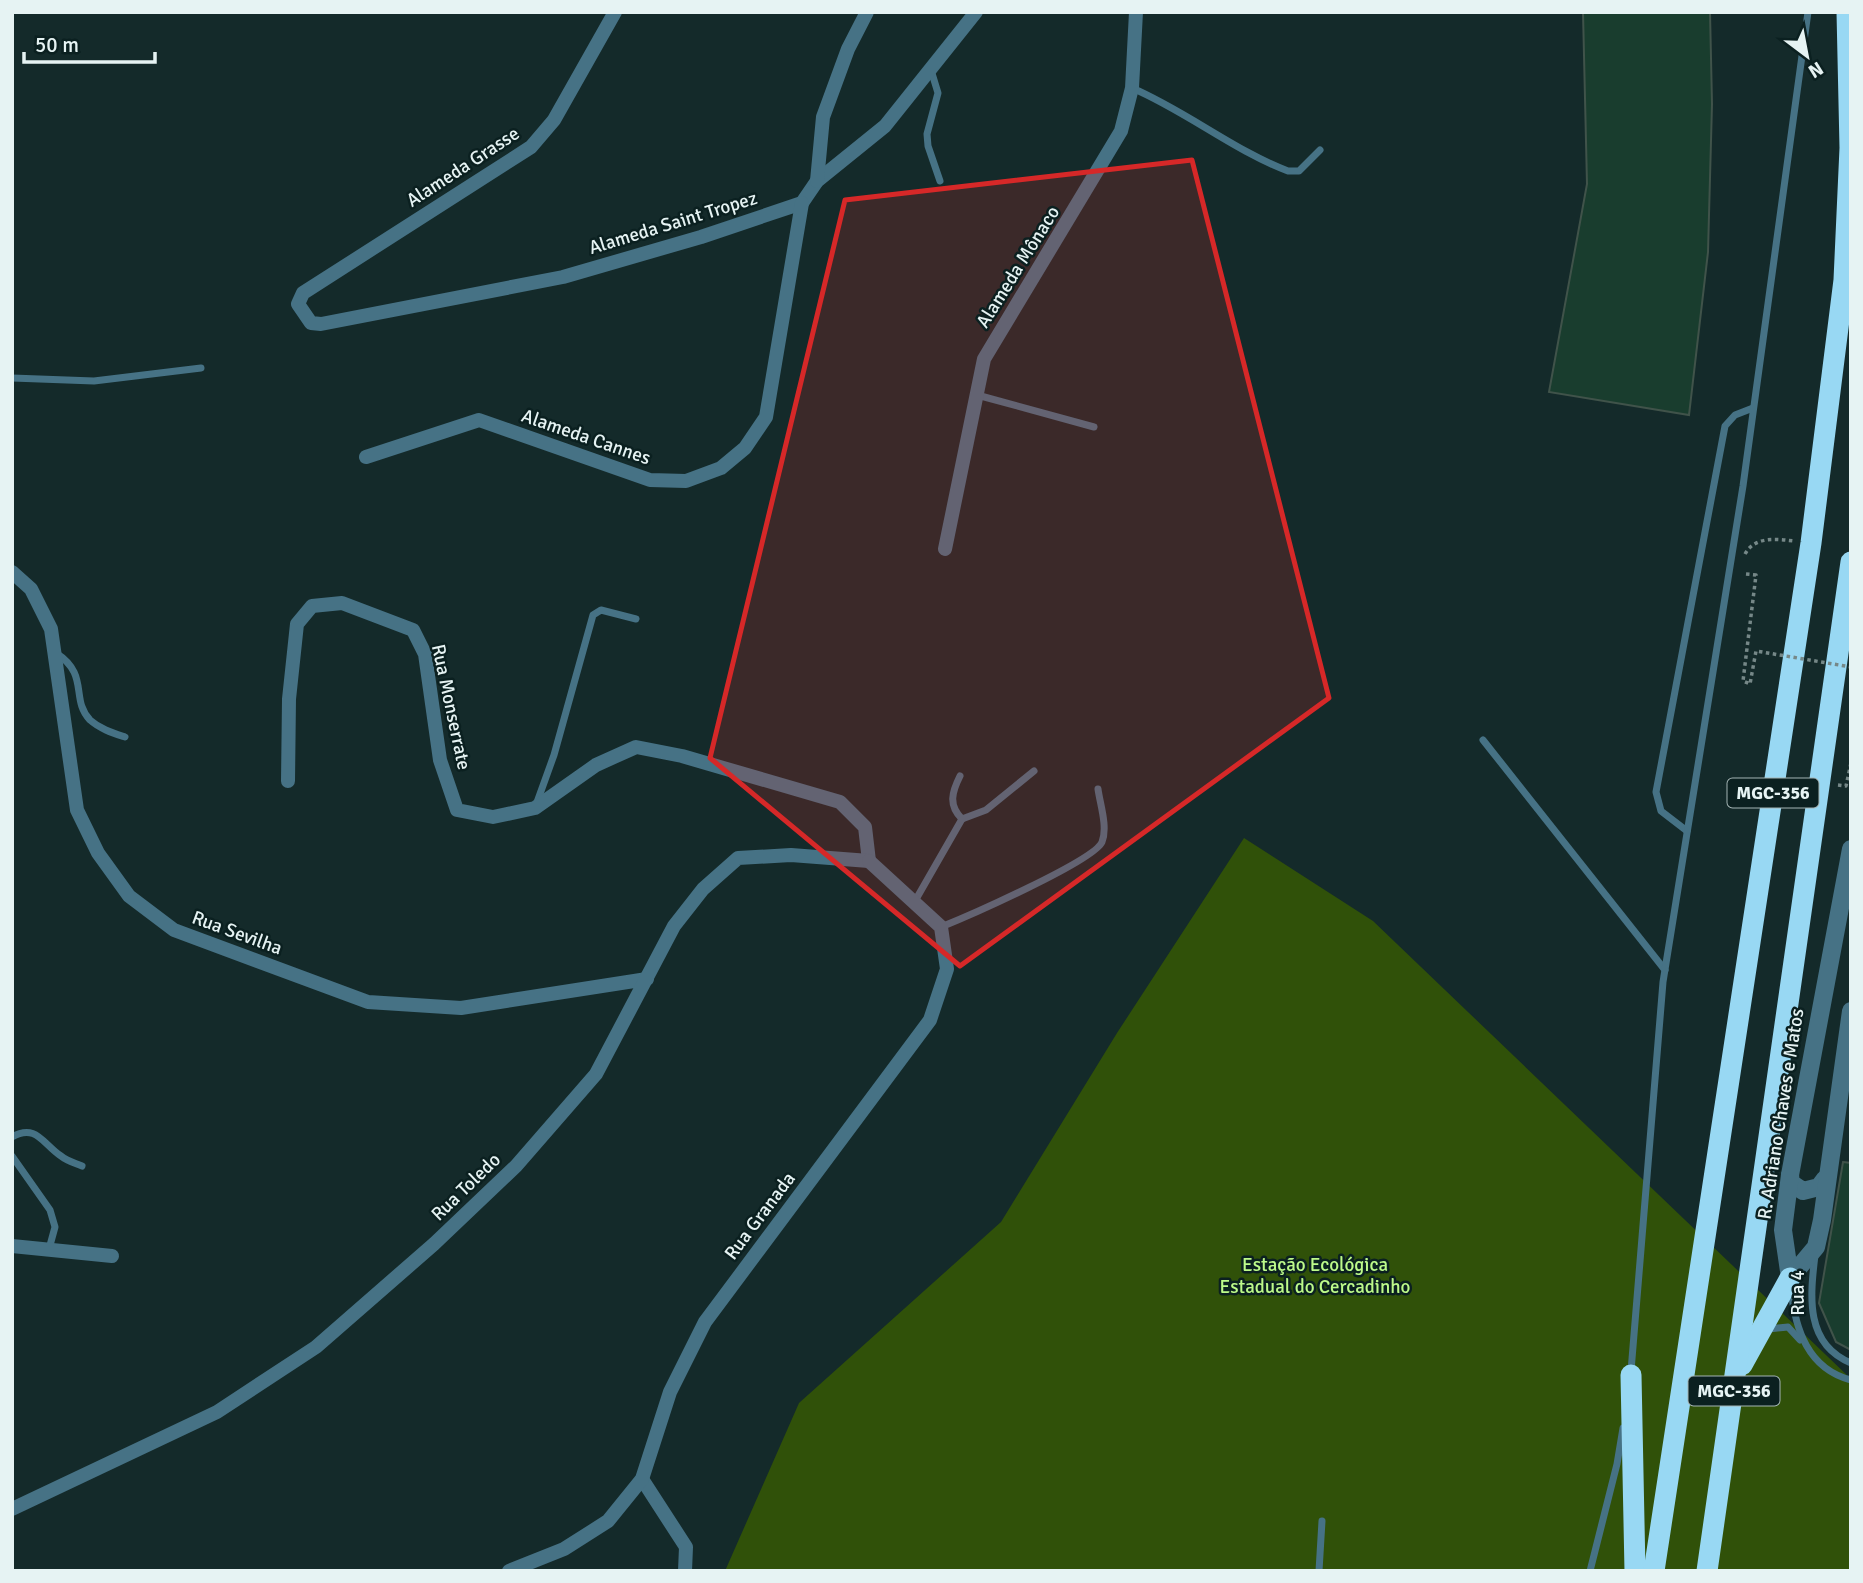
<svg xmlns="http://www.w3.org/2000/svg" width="1863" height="1583" viewBox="0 0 1863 1583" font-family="Signika,sans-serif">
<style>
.green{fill:#305109}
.building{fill:#193d2e;stroke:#40534a;stroke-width:2}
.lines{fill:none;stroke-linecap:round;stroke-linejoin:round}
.path{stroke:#768888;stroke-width:3.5;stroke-dasharray:3.5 3.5;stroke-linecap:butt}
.service{stroke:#467285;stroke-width:7}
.minor{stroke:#467285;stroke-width:14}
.tertiary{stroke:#467285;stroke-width:18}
.motorway{stroke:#98d8f3;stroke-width:21}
.path-bridge{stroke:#768888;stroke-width:3.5;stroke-dasharray:3.5 3.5;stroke-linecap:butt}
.marked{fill:#d62828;fill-opacity:0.2;stroke:#d62828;stroke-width:5;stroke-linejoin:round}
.labels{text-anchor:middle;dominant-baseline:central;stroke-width:5;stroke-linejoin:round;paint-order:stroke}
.shield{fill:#0b2020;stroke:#a4b4b4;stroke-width:2}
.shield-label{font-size:18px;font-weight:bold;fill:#e6f3f3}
.street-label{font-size:19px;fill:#e6f3f3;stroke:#0b2020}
.park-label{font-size:19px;fill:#bdfa8a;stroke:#0b2020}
</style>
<rect width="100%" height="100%" fill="#142a2a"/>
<!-- green -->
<polygon class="green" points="1244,838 1373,921 1851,1379 1851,1571 725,1571 799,1403 1001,1222 1117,1033"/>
<!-- building -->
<g class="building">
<polygon points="1583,12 1710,12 1712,104 1708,252 1689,415 1549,392 1587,184"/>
<polygon points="1843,1162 1851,1163 1851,1350 1836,1342 1819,1303"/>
</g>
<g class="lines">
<!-- path -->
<g class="path">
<path d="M1745,554c10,-18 31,-15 49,-13"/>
<polyline points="1838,785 1846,786 1851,763"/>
</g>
<!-- service -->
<g class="service">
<polyline points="931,70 938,93 927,134 928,146 940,181"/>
<path d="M1132,88c54,23 101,62 156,83h11l21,-21"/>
<polyline points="12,378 94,381 201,368"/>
<polyline points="977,395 1094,427"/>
<path d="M56,653c34,22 14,46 34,67 10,9 23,13 35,17"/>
<polyline points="1483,740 1665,970"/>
<path d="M960,776c-8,16 -12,29 2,43l24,-9 48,-39"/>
<polyline points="536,805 554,755 593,615 601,610 636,619"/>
<polyline points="1687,831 1661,811 1656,792 1725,426 1735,415 1753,408"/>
<polyline points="915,901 962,819"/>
<path d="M941,927c25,-10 153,-66 161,-85 6,-15 -2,-38 -4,-53"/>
<path d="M12,1137c24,-14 31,7 49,19 6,5 14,7 21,10"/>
<polyline points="12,1156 50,1210 55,1227 49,1249"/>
<path d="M1815,1255c-5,42 -10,89 36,108"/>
<path d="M1791,1289c4,40 17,80 60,91"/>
<polyline points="1769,1329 1788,1327 1800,1340"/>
<polyline points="1631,1371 1663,982 1743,486 1808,12"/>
<polyline points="1319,1571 1322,1521"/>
<polyline points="1590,1571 1617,1464 1623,1428"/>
</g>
<!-- minor -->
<g class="minor">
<polyline points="615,12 554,120 531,147 303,293 298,304 311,323 321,324 563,277 701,237 802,203 817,181 885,126 976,12"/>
<polyline points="817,181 823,117 848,49 867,12"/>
<polyline points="366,457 479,420 650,480 686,481 721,468 745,448 766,417 802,203"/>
<polyline points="945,549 984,359 1121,131 1132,88 1136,12"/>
<polyline points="12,572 31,589 51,629 77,810 98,853 129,896 174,930 368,1002 461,1008 647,979"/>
<polyline points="288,781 289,699 297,624 312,606 342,603 413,630 425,654 440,760 457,810 493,817 535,808 596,765 636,747 682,756 840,802 865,827 869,861"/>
<polyline points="12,1246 112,1256"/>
<polyline points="642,1479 686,1547 685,1571"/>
<polyline points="12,1509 217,1412 316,1347 434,1244 516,1166 596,1074 674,926 703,889 738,858 791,855 869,861"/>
<polyline points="509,1571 564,1549 608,1521 642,1479 670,1392 705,1322 930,1020 947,969 941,927 869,861"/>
</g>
<!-- tertiary -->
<g class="tertiary">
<polyline points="1790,1175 1791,1183 1803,1191 1819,1187 1825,1179"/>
<polyline points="1790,1278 1783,1230 1790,1175 1851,849"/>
<polyline points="1790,1278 1816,1247 1822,1220 1851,1011"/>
</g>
<!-- motorway -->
<g class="motorway">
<polyline points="1742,1365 1790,1278"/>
<polyline points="1631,1375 1635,1571"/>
<polyline points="1654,1571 1811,543 1844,280 1850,148 1847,12"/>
<polyline points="1707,1571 1851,562"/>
</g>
<!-- path-bridge -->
<polyline class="path-bridge" points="1746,574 1756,575 1743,681 1750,684 1756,651 1851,667"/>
</g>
<!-- marked area -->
<path class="marked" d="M1192,160l137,538 -369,268 -250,-208 135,-558z"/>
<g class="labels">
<!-- shield labels -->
<g class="shield">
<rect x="1727.5" y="778.5" width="91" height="29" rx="5"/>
<rect x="1688.5" y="1376.5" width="91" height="29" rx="5"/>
</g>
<g class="shield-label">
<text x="1773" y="793">MGC-356</text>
<text x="1734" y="1391">MGC-356</text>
</g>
<!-- street labels -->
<g class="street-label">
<text transform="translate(463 167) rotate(-33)">Alameda Grasse</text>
<text transform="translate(673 223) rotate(-17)">Alameda Saint Tropez</text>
<text transform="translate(1018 267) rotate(-58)">Alameda Mônaco</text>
<text transform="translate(586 437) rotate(19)">Alameda Cannes</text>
<text transform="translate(451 707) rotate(78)">Rua Monserrate</text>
<text transform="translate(237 933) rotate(20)">Rua Sevilha</text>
<text transform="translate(1781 1114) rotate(-81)">R. Adriano Chaves e Matos</text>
<text transform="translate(466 1187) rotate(-44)">Rua Toledo</text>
<text transform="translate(760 1216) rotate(-53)">Rua Granada</text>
<text transform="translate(1798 1293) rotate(-90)">Rua 4</text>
</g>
<!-- park labels -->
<g class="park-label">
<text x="1315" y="1265">Estação Ecológica<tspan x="1315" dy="22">Estadual do Cercadinho</tspan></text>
</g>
</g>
<!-- border -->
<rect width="1863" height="1583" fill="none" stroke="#e6f3f3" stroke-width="28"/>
<!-- north arrow -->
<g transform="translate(1807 56) rotate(148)" stroke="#0b2020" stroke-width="5" paint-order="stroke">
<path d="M0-5L12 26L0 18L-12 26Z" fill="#e6f3f3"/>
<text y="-10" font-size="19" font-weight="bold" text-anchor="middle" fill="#e6f3f3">N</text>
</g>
<!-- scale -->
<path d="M24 52v10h131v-10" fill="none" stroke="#e6f3f3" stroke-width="3.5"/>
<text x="35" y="52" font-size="21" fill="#e6f3f3" stroke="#0b2020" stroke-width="5" paint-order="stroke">50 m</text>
</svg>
